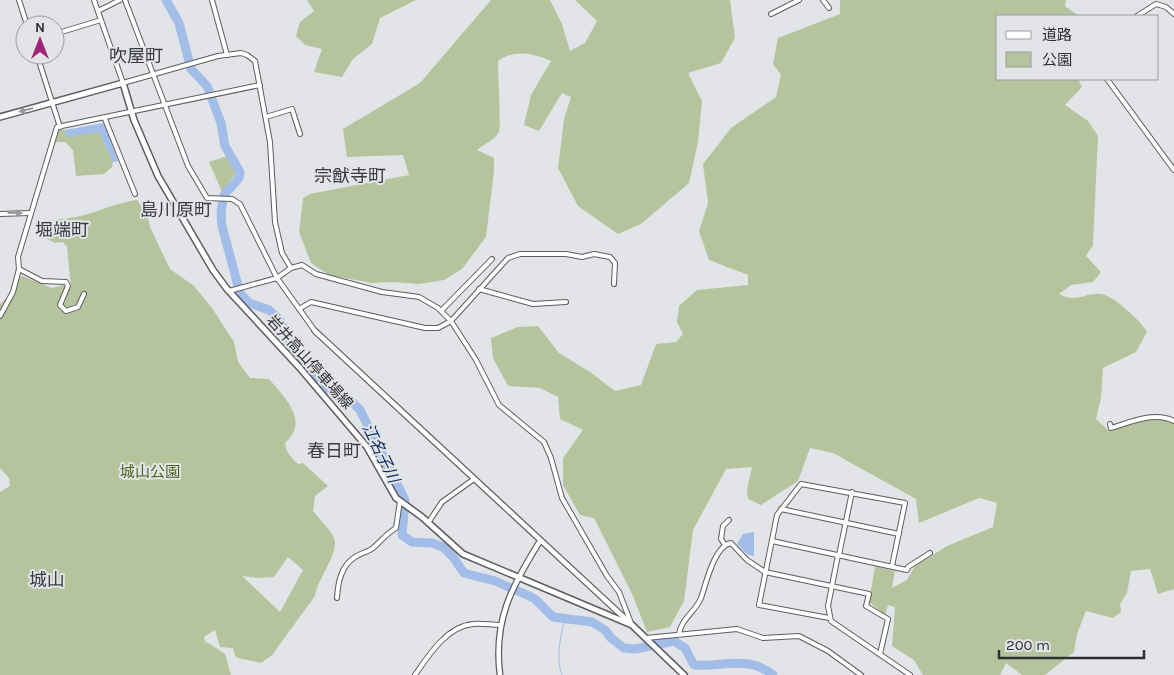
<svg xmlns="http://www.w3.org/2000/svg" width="1174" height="675" viewBox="0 0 1174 675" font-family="Karla,'Noto Sans JP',sans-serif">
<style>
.green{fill:#b6c49e;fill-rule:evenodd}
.water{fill:#a1bde8}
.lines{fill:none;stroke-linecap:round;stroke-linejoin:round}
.stream{stroke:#a1bde8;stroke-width:1}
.river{stroke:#a1bde8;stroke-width:9}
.minor-casing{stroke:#5b5d60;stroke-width:6}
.tertiary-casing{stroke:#5b5d60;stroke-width:7}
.secondary-casing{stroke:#5b5d60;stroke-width:8}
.minor{stroke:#fff;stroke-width:4}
.tertiary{stroke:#fff;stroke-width:4.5}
.secondary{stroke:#fff;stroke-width:5}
.oneway{fill:#979898}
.labels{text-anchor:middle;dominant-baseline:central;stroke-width:4;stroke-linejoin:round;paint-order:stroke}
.street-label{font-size:15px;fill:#2f3031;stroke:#e2e4e8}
.park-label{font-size:15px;fill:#4d6018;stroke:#e2e4e8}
.water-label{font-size:16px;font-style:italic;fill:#082a5d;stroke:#e2e4e8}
.quarter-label{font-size:18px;fill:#393b3d;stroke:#e2e4e8}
</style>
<rect width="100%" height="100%" fill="#e2e4e8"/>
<!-- green -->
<g class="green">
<polygon points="307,0 416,0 380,18 372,44 353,59 342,77 314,72 322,49 305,45 296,36 300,22 314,11"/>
<path d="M491,0h59l12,24 8,27 15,-8 12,-22 -22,-21h155l5,38 -14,25 -33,10 14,28 -4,41 -9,41 -48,41 -23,10 -40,-28 -20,-38 6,-49 7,-22 -9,-4 -23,38 -15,-6 7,-30 20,-34c-18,-8 -36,-12 -53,0 0,11 3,67 1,71 -4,8 -15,12 -22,18l17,8v13l-8,66 -24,32 -18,11 -25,4 -26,-2 -21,1 -43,-8 -18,-12 -12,-31 4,-34 7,-4 99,-19 -6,-20 -56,2 -4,-28 77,-46z"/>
<path d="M840,0h226l-1,6 14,10h-81v63h80l4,8 -17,18 23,16 10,15 -5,109 -7,11 15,16 -8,10 -22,3 -12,9c20,10 25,-2 42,0 12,1 40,27 46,38l-11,20 -33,16 -2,30 -5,21 12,11 49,-12 17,5v166l-16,5 -8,-25 -19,2 -4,22 -7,11 1,8 -8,6 -27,-7 -9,23 -3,18 -29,23h-23l-16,-12 -6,12h-77l-9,-15 -22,-14 3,-39 -7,-2 -3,10 -16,-13 6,-36 20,5 -3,17 15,-8 8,-14 32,-20 46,-19 4,-24 -18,-5 -60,25 -3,-24 -83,-46 -23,-5 -12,33 -37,24 -13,-6 -1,-9 5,-23 -26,2 -33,61 -9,71 -14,26 -23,5 -14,-36 -39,-78 -14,-3 -17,-30v-27l20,-28 -23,-11 -2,-22 -18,-9 -32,-2 -15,-28 -2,-20 27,-11 20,-1 21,27 31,19 25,19 26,-6 15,-41 20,-2 7,-8 -6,-12 2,-16 18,-16 51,-5v-10l-39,-15 -10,-29 9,-28 -5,-39 28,-36 45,-31 5,-22 -8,-11 5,-26 62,-24z"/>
<polygon points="59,130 65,130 66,136 99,132 113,162 112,167 104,174 76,176 73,150 65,142 53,142"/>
<polygon points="227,156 234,166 236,173 222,192 209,162"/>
<path d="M137,200l11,17 2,10 20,42 24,17 18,22 22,34 4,20 12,16 19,1c16,19 41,42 16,64 1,10 6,14 13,21l5,-1 25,23 -13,10 -2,15c6,8 17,18 21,27 6,14 -17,42 -19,58l-43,59 -11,8 -23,-5 -3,-2 -2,-8 -13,-1 -5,-17 -11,7 2,7 1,-2 18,12 6,21h-231v-183l10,-6 -1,-8 -9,-10v-164l16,-14 2,-11 4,-3 30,12 12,-3 7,2 -4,-40 -4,-5 -8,1 -9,-5 12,-19c31,-1 50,-15 79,-19zM288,557l15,13 -23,42 -38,-36 16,2 16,-1z"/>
</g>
<!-- water -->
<g class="water">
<polygon points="104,123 118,161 113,162 99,132 66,137 65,130"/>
<polygon points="754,532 754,556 748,555 737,544 743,534"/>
</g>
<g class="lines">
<!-- stream -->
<path class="stream" d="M562,675c-7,-16 -1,-38 2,-55"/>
<!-- river -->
<path class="river" d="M166,0l13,23 12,46 16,17 14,37 4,23 15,26 -1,6 -15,17 -3,17 1,14 18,67 9,10 20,7 11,10 16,36 25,29 29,15 10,10 45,90 -3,35 10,7 20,1 11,4 10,10 11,16 31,8 32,14 8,4 18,18 39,5 13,8 6,8 13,10 11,1 39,-8 11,7 9,17c28,2 55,-10 79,10"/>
<!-- minor casing -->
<g class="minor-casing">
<g id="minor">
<polyline points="19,0 27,25"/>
<polyline points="94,0 123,83 218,56 241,53 247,55 255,61 270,142 275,222 282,253 291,268"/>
<polyline points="125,0 188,166 207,198 232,199 240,204 277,278 315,331"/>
<polyline points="212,0 227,55"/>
<polyline points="823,0 829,8"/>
<polyline points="98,11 120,0"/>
<polyline points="771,14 799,0"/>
<polyline points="1137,16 1156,4 1166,7 1174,14"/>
<polyline points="55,34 101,20"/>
<polyline points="37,55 60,127"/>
<polyline points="1107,79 1174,170"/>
<polyline points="266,117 292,109 300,134"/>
<polyline points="105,119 135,194"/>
<polyline points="0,214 30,213"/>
<polyline points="19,269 42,281 66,282 68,286 60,305 66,311 78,307 84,294"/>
<polyline points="479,289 533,304 566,302"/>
<polyline points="229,291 277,278 291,268 302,265 316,274 382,292 419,297 438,308 451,321 476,360 499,405 544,442 551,458 562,498 607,576 619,592 631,623"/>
<polyline points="299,309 311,302 425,328 438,328 451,321 508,258 520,254 566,254 582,257 594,254 610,257 615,263 614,284"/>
<polyline points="441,311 492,259"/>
<polyline points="0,316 13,292 19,269 18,257 57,127 260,85"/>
<path d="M1110,424l1,4c20,-6 44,-17 63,-7"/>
<polyline points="781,509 899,534"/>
<polyline points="428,523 442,502 474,479"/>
<polyline points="772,541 907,570 908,567 930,553"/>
<polyline points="725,545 721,539 723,526 729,520"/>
<polyline points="838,555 828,606 831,621 910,675"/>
<polyline points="839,555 852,492"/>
<path d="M337,598c1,-16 4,-32 18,-41 6,-4 13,-5 18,-9 8,-7 14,-15 23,-20l4,-27"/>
<polyline points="829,618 759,605 777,515 801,484 905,503 892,566"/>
<path d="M679,634c2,-15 17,-23 22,-36 5,-14 13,-52 30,-55l16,17 18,12 104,22 -3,12 22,13 -8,35"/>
<polyline points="646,638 737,629 763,638 799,636 828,651 861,675"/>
<path d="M415,675c13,-19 32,-49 58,-51 8,-1 18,1 27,1"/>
</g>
</g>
<!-- tertiary casing -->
<g class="tertiary-casing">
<g id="tertiary">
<polyline points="315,331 631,624"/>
<path d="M500,675c-7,-55 12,-89 40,-134"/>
</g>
</g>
<!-- secondary casing -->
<g class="secondary-casing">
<polyline id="secondary" points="0,117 123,83 134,120 158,176 213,270 227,289 299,367 367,447 396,498 422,517 463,554 632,625 684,675"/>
</g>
<!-- minor -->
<use href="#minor" class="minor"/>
<!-- tertiary -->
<use href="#tertiary" class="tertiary"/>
<!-- secondary -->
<use href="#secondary" class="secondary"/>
</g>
<!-- one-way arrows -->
<defs><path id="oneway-solid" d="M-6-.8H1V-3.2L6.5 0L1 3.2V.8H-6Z" transform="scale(1.25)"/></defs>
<g class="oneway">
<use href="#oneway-solid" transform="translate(26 110) rotate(165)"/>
<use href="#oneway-solid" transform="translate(15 213) rotate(2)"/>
</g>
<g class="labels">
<!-- street labels -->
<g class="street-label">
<text transform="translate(310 362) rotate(48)">岩井高山停車場線</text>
</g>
<!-- park labels -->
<g class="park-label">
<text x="150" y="472">城山公園</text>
</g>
<!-- water labels -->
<g class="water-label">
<text transform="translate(381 453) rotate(64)">江名子川</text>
</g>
<!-- quarter labels -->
<g class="quarter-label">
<text x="136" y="56">吹屋町</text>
<text x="350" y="176">宗猷寺町</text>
<text x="176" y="210">島川原町</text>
<text x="62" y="230">堀端町</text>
<text x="334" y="451">春日町</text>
<text x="47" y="580">城山</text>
</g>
</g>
<!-- legend -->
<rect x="996" y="15" width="162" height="65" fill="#e2e4e8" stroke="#9a9c9f"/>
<rect x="1006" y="31" width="25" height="8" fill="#ffffff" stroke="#9a9c9f"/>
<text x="1042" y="40" font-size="15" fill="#2f3031">道路</text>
<rect x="1006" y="52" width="25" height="15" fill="#b6c49e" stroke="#9a9c9f"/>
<text x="1042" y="65" font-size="15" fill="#2f3031">公園</text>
<!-- north arrow -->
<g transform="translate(40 40)"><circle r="24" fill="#e2e4e8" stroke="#9a9c9f"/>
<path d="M0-4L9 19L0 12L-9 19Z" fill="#a02377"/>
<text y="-8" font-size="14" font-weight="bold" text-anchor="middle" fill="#2f3031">N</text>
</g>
<!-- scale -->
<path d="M999 650v8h145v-8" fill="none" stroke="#2f3031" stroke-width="2.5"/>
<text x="1006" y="650" font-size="15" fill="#2f3031" stroke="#e2e4e8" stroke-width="4" paint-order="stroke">200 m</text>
</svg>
